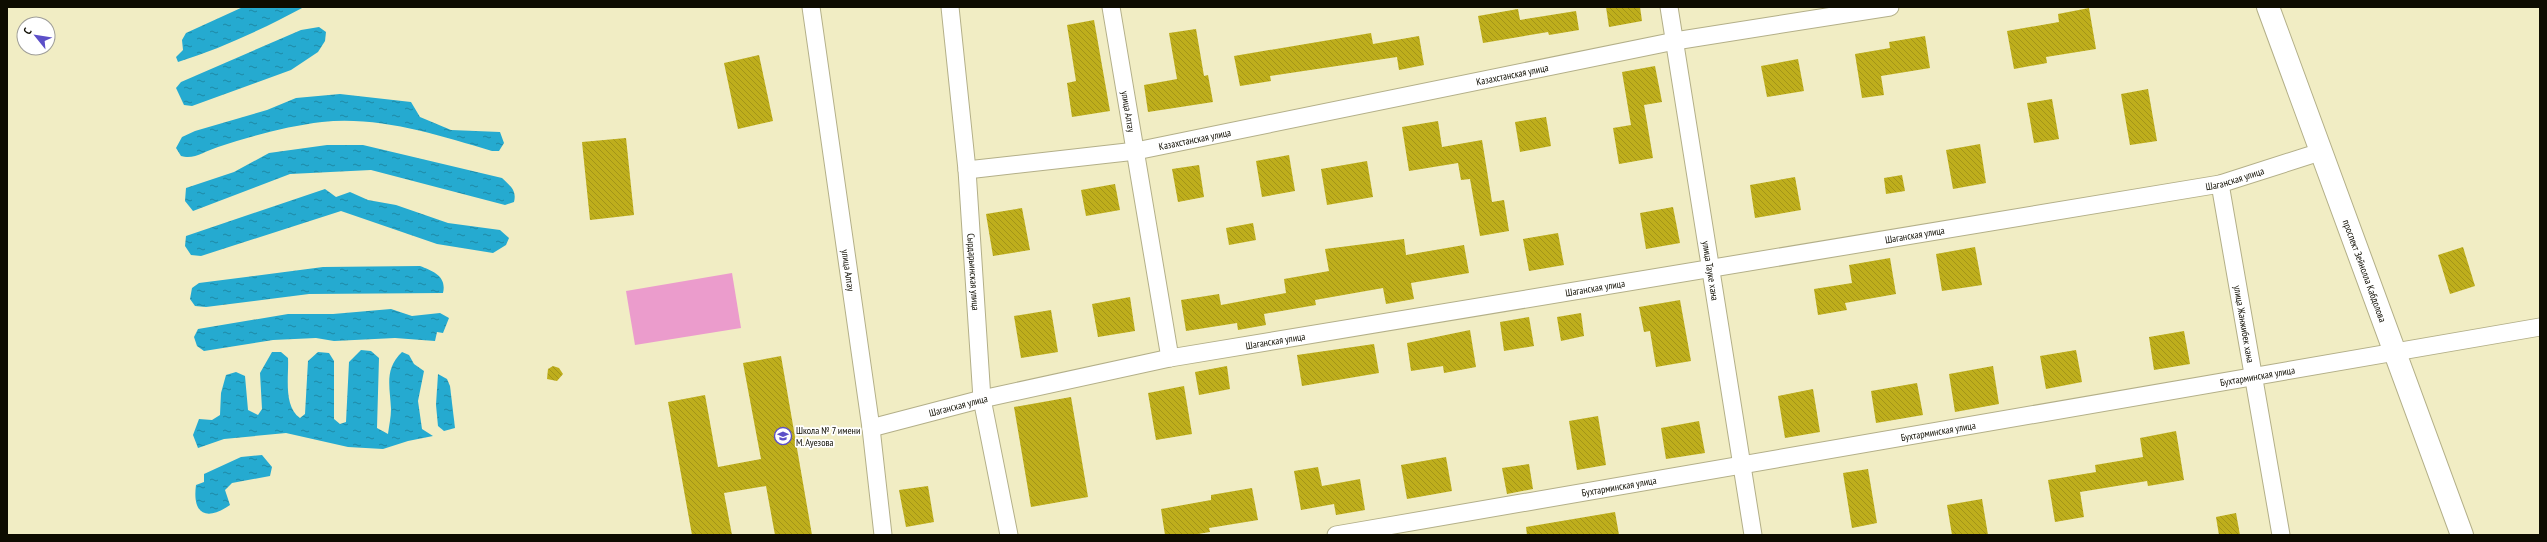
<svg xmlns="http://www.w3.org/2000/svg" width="2547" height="542" viewBox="0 0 2547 542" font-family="'PT Sans Narrow',sans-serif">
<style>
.grass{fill:#eb9ccc}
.water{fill:url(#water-ripples)}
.building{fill:url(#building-back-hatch)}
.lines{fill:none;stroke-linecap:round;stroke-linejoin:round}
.street-casing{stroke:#b3af88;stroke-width:19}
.secondary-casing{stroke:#b3af88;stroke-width:24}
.street{stroke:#fff;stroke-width:17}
.secondary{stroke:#fff;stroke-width:22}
.labels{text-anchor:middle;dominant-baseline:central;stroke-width:3.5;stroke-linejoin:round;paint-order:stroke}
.street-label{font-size:10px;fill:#0e0c01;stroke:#fff}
.poi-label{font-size:10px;fill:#0e0c01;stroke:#fff;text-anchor:start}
</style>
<defs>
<pattern id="water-ripples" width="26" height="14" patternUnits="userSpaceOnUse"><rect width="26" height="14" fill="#25aad0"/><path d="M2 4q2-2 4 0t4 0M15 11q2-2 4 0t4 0" fill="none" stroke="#1e89a6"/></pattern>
<pattern id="building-back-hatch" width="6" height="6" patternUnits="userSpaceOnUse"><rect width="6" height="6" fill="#beae1c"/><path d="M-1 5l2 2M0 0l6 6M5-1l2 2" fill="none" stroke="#a29418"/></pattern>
</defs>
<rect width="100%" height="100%" fill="#f1edc4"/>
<!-- grass -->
<polygon class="grass" points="732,273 741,328 635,345 626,291"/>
<!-- water -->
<g class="water">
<path d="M243,7h61c-41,22 -82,41 -126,55l-2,-5 7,-7 -1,-10 4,-7z"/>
<polygon points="319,27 326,32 325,41 318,52 291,70 192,106 184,105 176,88 181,82 301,30"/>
<path d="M340,94l71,8 9,15 31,13 49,2 4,11 -5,8h-7c-55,-16 -112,-35 -170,-29 -34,4 -71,14 -104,25 -13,4 -24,13 -37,9l-5,-8 6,-11 13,-6 72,-21 29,-12z"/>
<path d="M327,145h36l139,33c8,8 15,12 12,24l-9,3 -134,-35 -81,4 -97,37 -8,-10 1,-13 48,-16 35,-19z"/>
<polygon points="325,189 336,197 350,192 368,200 396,205 448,223 500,230 509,238 506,245 493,253 437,244 341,211 201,256 191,255 185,246 186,236"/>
<path d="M420,266c13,5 27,10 23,27l-134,1 -103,13 -11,-1 -5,-7 2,-11 7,-5 124,-16z"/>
<polygon points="391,309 412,316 440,313 449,318 443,333 437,332 435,341 395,338 334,341 316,338 273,340 204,351 197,346 194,337 198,329 288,314 333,314"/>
<path d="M361,350l10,1 8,7 -2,70 11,6c1,-8 3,-17 3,-25 -1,-22 -7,-40 11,-57l7,3 5,9 10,7 -6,30 4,28 11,7 -25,5 -25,8 -35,-2 -62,-14 -62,6 -26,9 -5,-13 6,-16 13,1 8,-5 1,-22 5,-18 10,-3 9,4 3,34 10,5 4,-6 -2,-36 12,-21h9l7,6c1,18 -5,48 12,60l5,-4 3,-53 10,-9 11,1 5,8v58l6,5 6,-2 3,-60z"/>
<polygon points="438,374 447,379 450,386 455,428 444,431 438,426 436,405"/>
<path d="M262,455l10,12 -2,9 -38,7 -7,7 5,15c-23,16 -38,10 -34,-20l8,-3v-8l37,-17z"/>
</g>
<!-- building -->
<g class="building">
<polygon points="1606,7 1640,7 1642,21 1609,27"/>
<polygon points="2089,8 2096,49 2046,57 2047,63 2014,69 2007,31 2059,22 2058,14"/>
<polygon points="1518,9 1520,20 1576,11 1579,30 1549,35 1548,32 1483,43 1478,16"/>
<polygon points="1094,20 1110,111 1072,117 1067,83 1076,81 1067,25"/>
<polygon points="1196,29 1204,76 1208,75 1213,102 1148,112 1144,85 1177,79 1169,33"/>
<polygon points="1371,33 1373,44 1419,36 1424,65 1399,70 1397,57 1270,76 1271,81 1240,86 1234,56"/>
<polygon points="1925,36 1930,68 1881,76 1884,95 1862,98 1855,54 1890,48 1889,42"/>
<polygon points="759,55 773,121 738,129 724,63"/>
<polygon points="1798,59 1804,91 1767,97 1761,66"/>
<polygon points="1655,66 1662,102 1644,105 1653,158 1619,164 1613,128 1631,125 1622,72"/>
<polygon points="2148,89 2157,141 2130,145 2121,94"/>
<polygon points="2052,99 2059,139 2034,143 2027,103"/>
<polygon points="1546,117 1551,146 1520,152 1515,122"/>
<polygon points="1438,121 1442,147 1482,140 1492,202 1504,200 1509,231 1480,236 1470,179 1461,180 1458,163 1409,171 1402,127"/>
<polygon points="626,138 634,215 590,220 582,142"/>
<polygon points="1980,144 1986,183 1953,189 1946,150"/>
<polygon points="1289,155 1295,191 1262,197 1256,161"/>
<polygon points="1367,161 1373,197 1327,205 1321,169"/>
<polygon points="1199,165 1204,197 1178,202 1172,169"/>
<polygon points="1902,175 1905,191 1886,194 1884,178"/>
<polygon points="1795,177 1801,210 1755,218 1750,185"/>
<polygon points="1115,184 1120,210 1086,216 1081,190"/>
<polygon points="1673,207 1680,243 1646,249 1640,213"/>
<polygon points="1022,208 1030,250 993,256 986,214"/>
<polygon points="1253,223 1256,240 1229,245 1226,228"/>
<polygon points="1558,233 1564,265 1529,271 1523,239"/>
<polygon points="1404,239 1406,255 1464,245 1469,273 1411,283 1414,299 1386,304 1383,288 1315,300 1316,305 1264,314 1266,325 1238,330 1237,323 1186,331 1181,300 1219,294 1221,305 1286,293 1284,279 1329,271 1325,249"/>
<polygon points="1975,247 1982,285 1942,291 1936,254"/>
<polygon points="2463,247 2475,286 2450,294 2438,255"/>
<polygon points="1890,258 1896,294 1845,303 1847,310 1818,315 1814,289 1852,283 1849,265"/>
<polygon points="1130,297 1135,331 1098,337 1092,304"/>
<polygon points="1680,300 1691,361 1656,367 1650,331 1644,332 1639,307"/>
<polygon points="1051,310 1058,352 1021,358 1014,316"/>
<polygon points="1581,313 1584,336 1561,341 1557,317"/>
<polygon points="1529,317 1534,346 1504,351 1500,322"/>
<polygon points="1470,330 1476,367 1444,373 1443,366 1411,371 1407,343"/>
<polygon points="2184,331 2190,364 2154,370 2149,337"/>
<polygon points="1374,344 1379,373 1302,386 1297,355"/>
<polygon points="2076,350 2082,382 2046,389 2040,356"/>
<polygon points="781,356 812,535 775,535 766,486 724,493 732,535 692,535 668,402 705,395 718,467 761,459 743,363"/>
<polygon points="553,366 559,368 563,374 557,381 547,379 548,369"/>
<polygon points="1227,366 1230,389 1199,395 1195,372"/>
<polygon points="1993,366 1999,404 1955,412 1949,374"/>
<polygon points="1917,383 1923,415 1876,423 1871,391"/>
<polygon points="1184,386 1192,434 1156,440 1148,393"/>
<polygon points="1813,389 1820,432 1785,438 1778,396"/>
<polygon points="1071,397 1088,497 1031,507 1014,407"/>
<polygon points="1598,416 1606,465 1577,470 1569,421"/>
<polygon points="1699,421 1705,453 1666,459 1661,428"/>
<polygon points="2176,431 2184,480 2148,486 2147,481 2080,492 2084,517 2055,522 2048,480 2096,472 2095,465 2143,457 2140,438"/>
<polygon points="1446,457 1452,491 1407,499 1401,465"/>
<polygon points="1529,464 1533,489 1507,494 1502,468"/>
<polygon points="1318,467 1322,486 1360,479 1365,510 1336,515 1334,504 1301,510 1294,471"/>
<polygon points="1868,469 1877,523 1852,528 1843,473"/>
<polygon points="928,486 934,522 906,527 899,490"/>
<polygon points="1252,488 1258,520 1209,528 1210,532 1192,535 1165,535 1161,509 1211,500 1211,495"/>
<polygon points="1982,499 1988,535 1952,535 1947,505"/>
<polygon points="1615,512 1619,535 1527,535 1526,527"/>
<polygon points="2236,513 2240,535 2219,535 2216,517"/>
</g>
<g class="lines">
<!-- street casing -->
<g class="street-casing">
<g id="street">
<path id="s1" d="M811,7l60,421 12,107"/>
<path id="s2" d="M950,7l17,163 15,229 27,136"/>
<path id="s3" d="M1111,7l59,351"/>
<path id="s4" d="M1669,7l84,528"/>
<path id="s5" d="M967,170l169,-19 539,-110 215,-34"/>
<path id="s6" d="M2220,184l61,351"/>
<path id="s7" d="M871,428l111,-29 188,-41 1050,-174 100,-32"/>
<path id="s8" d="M1336,535l1204,-208"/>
</g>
</g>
<!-- secondary casing -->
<g class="secondary-casing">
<g id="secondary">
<path id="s9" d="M2268,7l194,528"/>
</g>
</g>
<!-- street -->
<use href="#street" class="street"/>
<!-- secondary -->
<use href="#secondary" class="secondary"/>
</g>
<!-- icons -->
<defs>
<g id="school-ring" transform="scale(0.9)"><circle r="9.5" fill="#fff" stroke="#5c4fc8" stroke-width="1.5"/><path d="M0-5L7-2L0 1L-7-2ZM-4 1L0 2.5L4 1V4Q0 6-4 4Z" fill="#5c4fc8"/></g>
</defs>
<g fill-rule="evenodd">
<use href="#school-ring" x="783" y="436"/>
</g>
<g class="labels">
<!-- street labels -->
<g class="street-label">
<text stroke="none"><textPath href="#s5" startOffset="554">Казахстанская улица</textPath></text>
<text stroke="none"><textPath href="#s3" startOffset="106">улица Алтау</textPath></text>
<text stroke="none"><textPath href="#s5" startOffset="230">Казахстанская улица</textPath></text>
<text stroke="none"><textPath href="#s7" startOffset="1387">Шаганская улица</textPath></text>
<text stroke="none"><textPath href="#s7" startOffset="1062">Шаганская улица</textPath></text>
<text stroke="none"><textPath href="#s1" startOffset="266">улица Алтау</textPath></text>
<text stroke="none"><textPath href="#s4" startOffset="267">улица Тауке хана</textPath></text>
<text stroke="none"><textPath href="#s9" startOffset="281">проспект Зейнолла Кабдолова</textPath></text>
<text stroke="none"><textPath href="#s2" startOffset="266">Сырдарьинская улица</textPath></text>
<text stroke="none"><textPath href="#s7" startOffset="738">Шаганская улица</textPath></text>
<text stroke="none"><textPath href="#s6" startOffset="142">улица Жанжибек хана</textPath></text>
<text stroke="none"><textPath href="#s7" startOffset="414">Шаганская улица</textPath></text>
<text stroke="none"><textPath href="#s8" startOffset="935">Бухтарминская улица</textPath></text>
<text stroke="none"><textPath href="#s7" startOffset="90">Шаганская улица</textPath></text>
<text stroke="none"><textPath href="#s8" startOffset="611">Бухтарминская улица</textPath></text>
<text stroke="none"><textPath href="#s8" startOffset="287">Бухтарминская улица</textPath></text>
</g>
<!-- poi labels -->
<g class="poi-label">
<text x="796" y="430">Школа № 7 имени<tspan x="796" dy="12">М. Ауезова</tspan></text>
</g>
</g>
<!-- border -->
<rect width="2547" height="542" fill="none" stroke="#0e0c01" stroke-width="16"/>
<!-- north arrow -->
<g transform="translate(36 36) rotate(300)"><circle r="19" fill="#ffffff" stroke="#9f9e99"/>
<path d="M0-3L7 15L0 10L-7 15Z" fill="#5c4fc8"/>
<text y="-6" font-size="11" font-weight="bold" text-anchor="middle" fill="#0e0c01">С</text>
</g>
</svg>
